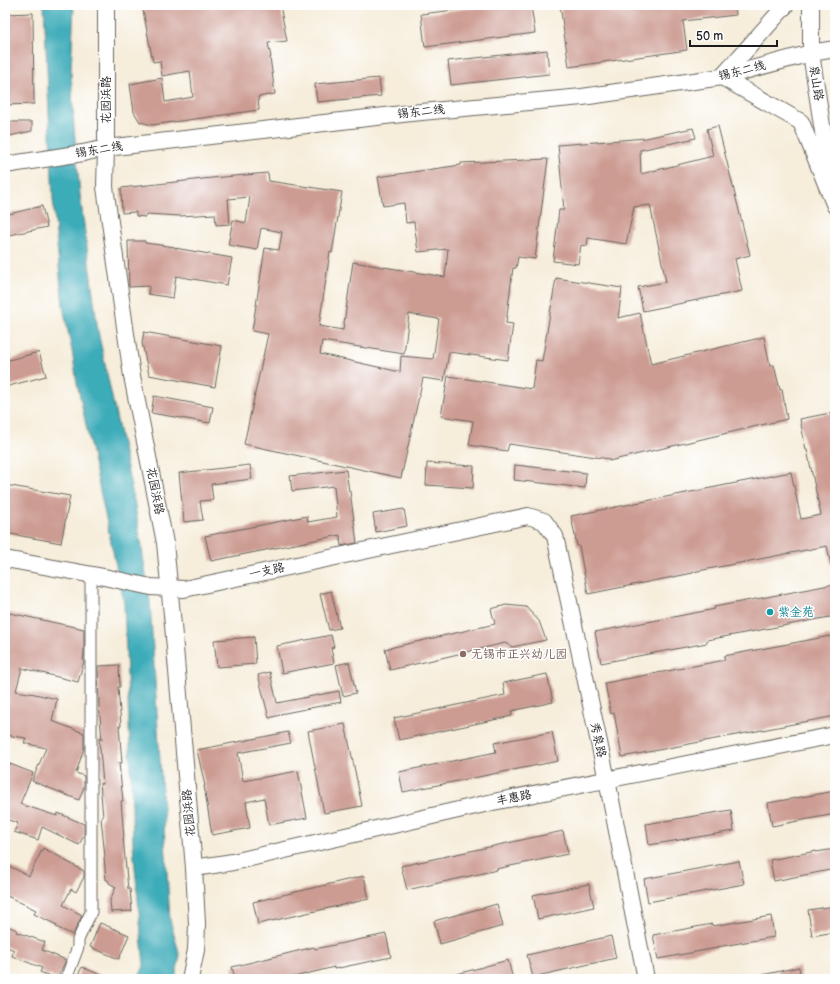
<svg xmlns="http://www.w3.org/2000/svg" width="840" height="984" viewBox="0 0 840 984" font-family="'Balsamiq Sans','LXGW WenKai TC',sans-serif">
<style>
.water{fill:#3cacb9;stroke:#2c646a}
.building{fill:#cc9b92;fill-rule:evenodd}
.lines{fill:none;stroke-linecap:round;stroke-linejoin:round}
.street-casing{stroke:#68655e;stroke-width:13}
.secondary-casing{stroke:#68655e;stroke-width:18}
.street{stroke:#fff;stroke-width:11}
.secondary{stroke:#fff;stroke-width:16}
.culture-dot{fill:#0f9aa8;stroke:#fff;stroke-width:1.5}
.education-dot{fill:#8d6e63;stroke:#fff;stroke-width:1.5}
.labels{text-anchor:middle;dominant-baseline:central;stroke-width:3;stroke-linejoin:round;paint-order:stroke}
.street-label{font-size:12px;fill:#1c1c1c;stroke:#fff}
.culture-label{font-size:12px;fill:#0d838f;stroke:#fff;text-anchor:start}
.education-label{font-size:12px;fill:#785e54;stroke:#fff;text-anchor:start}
</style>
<rect width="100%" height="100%" fill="#fff"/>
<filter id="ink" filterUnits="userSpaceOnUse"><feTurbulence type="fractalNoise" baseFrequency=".025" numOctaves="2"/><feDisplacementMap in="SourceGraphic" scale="8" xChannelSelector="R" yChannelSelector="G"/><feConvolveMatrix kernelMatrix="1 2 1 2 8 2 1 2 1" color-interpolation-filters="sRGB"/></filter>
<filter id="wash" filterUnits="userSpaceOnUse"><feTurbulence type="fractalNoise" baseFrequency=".012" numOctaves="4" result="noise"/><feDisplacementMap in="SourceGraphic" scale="16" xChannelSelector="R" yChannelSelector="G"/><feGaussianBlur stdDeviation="0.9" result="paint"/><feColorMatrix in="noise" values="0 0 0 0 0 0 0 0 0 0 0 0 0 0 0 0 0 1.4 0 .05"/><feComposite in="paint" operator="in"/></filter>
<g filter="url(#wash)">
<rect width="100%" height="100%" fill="#f6edda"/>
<!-- water -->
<polygon class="water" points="44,5 74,5 71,71 74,127 80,195 98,331 135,505 150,601 170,920 180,956 175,979 138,979 144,966 133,845 131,775 124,603 77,383 72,351 63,306 57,246 53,199"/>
<g id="blocks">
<!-- building -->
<g class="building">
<polygon points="142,5 280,5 287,41 268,43 271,57 270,57 275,94 258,97 259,110 152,125 140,122 134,112 130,84 162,78 165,102 193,97 190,71 162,76 160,61 153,62"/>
<polygon points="497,5 531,5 535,33 425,47 421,14"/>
<polygon points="560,5 735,5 736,15 683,21 687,50 569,67"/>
<polygon points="33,13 34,104 5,105 5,14"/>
<polygon points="547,50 549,74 451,85 448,61"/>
<polygon points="379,78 381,96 317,102 315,84"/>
<polygon points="5,122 32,122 32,131 5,137"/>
<polygon points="718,126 750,255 735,259 742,291 643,311 638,287 666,282 650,205 634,207 626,244 588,238 587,246 581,245 578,264 553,261 559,210 564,210 558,145 646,138 693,128 696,138 640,150 641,174 713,156 707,129"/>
<path d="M548,159l-13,100 -17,-2 -2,11h-3l-7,55 7,1 -5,36 -59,-8 -5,29 -21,-3 -22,100 -157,-34 24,-110 -16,-3 13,-83 14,2 3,-18 -21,-4 -4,22 -29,-5 5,-25 13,3 4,-26 -22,2 2,25 -14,1 -1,-11 -35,2 -34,-2 -1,3 -9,-1v-4l-14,1 -1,-25 91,-10 56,-5 1,8 73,11 -10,61 -2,-1 -11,74 24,4 10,-68 92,15 3,-28 -30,3 -4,-30 -8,1 -2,-20 -21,3 -5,-29 83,-12v-2zM409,314l30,5 -6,40 -32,-3 -1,16 -80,-18 2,-13 82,13z"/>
<polygon points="42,206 47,227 5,236 5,215"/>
<polygon points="128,241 145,241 145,243 175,247 175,248 232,258 227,285 176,276 173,298 148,294 149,286 129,287"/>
<polygon points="556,278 622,288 618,318 640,313 651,364 764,337 770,366 774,365 780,390 782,389 787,419 609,461 609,459 509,444 507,451 469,445 473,421 441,416 448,376 532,389 536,360 542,361"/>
<polygon points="144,332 222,346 215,387 149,375 142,343"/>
<polygon points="39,352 46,376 5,387 5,361"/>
<polygon points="154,396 213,407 210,423 151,413"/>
<polygon points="830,413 835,436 835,564 831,565 827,546 693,572 693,573 588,594 579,546 577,546 571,516 791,472 801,519 821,515 807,450 806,450 800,419"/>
<polygon points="427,463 474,466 473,488 426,485"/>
<polygon points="250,465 252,479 211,484 213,500 200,501 203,520 184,522 179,473"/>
<polygon points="515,465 586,473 585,488 514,480"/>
<polygon points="346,470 349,491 350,491 357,543 341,546 340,535 211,561 205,536 307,516 308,522 337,517 334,486 292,491 290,476"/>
<polygon points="5,485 70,496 61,543 5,533"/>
<polygon points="404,509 407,526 376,532 373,514"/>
<polygon points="835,584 835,616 707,640 707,643 601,663 595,632 715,609 714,607"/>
<polygon points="331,591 340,628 329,630 320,594"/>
<polygon points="506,605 526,607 539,621 546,640 512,647 505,643 390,670 385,649 495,624 491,609"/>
<polygon points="5,612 84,629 84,652 83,660 84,660 84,661 78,682 22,668 16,691 35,694 57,699 52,721 84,733 84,748 76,773 84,776 84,787 79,800 32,781 46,748 24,743 26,738 5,735"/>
<polygon points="331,635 334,647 331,648 334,663 282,673 277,646"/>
<polygon points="830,636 835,663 835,716 622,757 614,713 611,714 605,683 725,660 724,656"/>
<polygon points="254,637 256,664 217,667 214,640"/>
<polygon points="349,662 356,693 343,696 336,665"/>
<polygon points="119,665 120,687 118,687 121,726 119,726 122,763 119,763 123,801 121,801 124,838 123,838 128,889 130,889 132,911 111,912 110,900 116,887 109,883 108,880 106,880 104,857 105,857 101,818 103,817 100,783 103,784 99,738 102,740 99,705 98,666"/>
<polygon points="270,672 277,703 339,691 341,702 280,714 280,715 269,718 258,675"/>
<polygon points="547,674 553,702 511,711 512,716 399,740 394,718 505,695 503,683"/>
<polygon points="345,724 355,771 362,806 324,813 313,757 308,731"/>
<polygon points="288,732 291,743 238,753 243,781 298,771 307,818 269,825 264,798 246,802 250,828 212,835 204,786 205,786 197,750"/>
<polygon points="552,732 558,761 403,792 399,772 496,752 494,743"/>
<polygon points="5,762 33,773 20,804 57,816 58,813 84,824 84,835 79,845 42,827 38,840 14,832 18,823 5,819"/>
<polygon points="835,791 835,814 772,826 768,803"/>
<polygon points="731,810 734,831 649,845 646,824"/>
<polygon points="563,831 568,854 496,869 497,870 407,890 401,866"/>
<polygon points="43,848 62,858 62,859 84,871 84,877 76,892 71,889 63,905 82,915 73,935 56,927 57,925 34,914 36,910 5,895 5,864 29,876"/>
<polygon points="835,849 835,869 774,881 770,860 816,851 816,852"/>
<polygon points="739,861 744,884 648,902 644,879"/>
<polygon points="364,876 369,899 258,924 253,902"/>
<polygon points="589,884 594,907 538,919 533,895"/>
<polygon points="497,904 503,926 440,944 434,921"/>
<polygon points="835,906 835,932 812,936 808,910"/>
<polygon points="771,916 774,937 717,947 717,948 658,959 653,935 712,924 713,926"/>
<polygon points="100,923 129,935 119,959 90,947"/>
<polygon points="5,925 17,930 16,932 45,942 42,950 66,960 57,979 40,972 42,968 12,956 14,950 5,946"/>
<polygon points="386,934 391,957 334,969 334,967 286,979 235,979 232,967 314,947 315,949"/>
<polygon points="611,936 616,958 533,977 527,955"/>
<polygon points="508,960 513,979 450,979 450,976"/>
<polygon points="82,967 110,979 76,979"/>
<polygon points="799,967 801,979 763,979 762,975"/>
</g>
</g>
</g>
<g filter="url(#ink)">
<use href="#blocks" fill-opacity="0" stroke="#68655e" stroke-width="1"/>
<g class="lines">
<!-- street casing -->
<g class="street-casing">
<polyline id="street" points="66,979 78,947 78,940 91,912 91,575"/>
</g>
<!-- secondary casing -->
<g class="secondary-casing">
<g id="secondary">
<polyline points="106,5 106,148 105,187 132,376 165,543 173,625 194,868 197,924 196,950 190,979"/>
<polyline points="786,5 722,77 801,122 835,206"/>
<polyline points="811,5 811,53 830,178"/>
<polyline points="5,165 83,153 106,148 411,113 582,97 722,77 811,53 835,49"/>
<polyline points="5,559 104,577 151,587 184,589 528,516 544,521 555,536 607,780 646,979"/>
<polyline points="194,868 233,862 493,802 835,735"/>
</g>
</g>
<!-- street -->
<use href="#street" class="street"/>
<!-- secondary -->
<use href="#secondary" class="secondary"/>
</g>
</g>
<!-- markers -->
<circle class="culture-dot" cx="770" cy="612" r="4"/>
<circle class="education-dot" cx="463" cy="654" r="4"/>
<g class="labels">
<!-- street labels -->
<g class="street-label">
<text transform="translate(742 71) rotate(-14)">锡东二线</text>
<text transform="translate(816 83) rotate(81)">泉山路</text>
<text transform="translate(106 100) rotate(-90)">花园浜路</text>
<text transform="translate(421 112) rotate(-6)">锡东二线</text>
<text transform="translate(99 150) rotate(-9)">锡东二线</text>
<text transform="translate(155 491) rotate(79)">花园浜路</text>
<text transform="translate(267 571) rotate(-12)">一支路</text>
<text transform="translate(598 740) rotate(78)">秀泉路</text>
<text transform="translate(514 798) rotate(-11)">丰惠路</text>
<text transform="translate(189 813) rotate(-95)">花园浜路</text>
</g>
<!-- culture labels -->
<g class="culture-label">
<text x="778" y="612">紫金苑</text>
</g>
<!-- education labels -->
<g class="education-label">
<text x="471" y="654">无锡市正兴幼儿园</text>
</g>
</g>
<!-- margin -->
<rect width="840" height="984" fill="none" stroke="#fff" stroke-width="20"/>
<!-- scale -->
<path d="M690 40v6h87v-6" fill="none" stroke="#1c1c1c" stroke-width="2"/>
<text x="696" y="40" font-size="12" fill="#1c1c1c" stroke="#ffffff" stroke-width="3" paint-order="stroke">50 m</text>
</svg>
